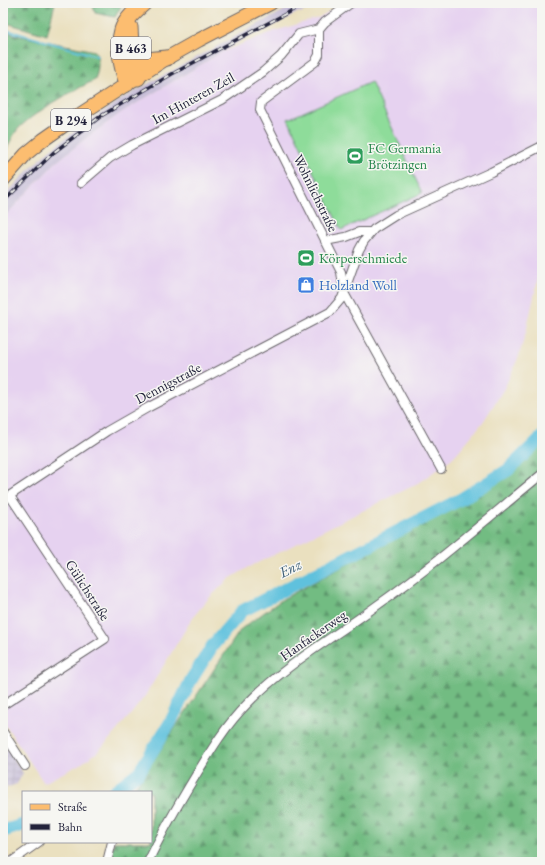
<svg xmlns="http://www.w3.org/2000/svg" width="545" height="865" viewBox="0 0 545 865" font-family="'EB Garamond',serif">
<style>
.built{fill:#e6d2f0}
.industrial{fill:url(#industrial-grid)}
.railway{fill:#c8bfd8}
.forest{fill:url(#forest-firs);stroke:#4a6f5e}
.pitch{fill:#8edc9a;stroke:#587f6a}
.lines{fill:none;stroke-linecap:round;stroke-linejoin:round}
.stream{stroke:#5ec1dd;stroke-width:2}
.river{stroke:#5ec1dd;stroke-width:13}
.street-casing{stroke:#686469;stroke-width:10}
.primary-casing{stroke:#686469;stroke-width:15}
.highway-casing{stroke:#686469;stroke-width:17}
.street{stroke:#fff;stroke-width:8}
.primary{stroke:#fcbd6f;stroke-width:13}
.highway{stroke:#fcbd6f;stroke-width:15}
.rail-casing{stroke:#22223b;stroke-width:3.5}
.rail{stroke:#f6f6f2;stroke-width:2;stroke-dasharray:6;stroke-linecap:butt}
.labels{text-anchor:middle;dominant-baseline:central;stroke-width:3;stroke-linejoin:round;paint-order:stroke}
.shield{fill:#f6f6f2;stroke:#626272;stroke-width:1}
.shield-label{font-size:13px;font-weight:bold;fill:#22223b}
.street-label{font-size:14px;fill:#22223b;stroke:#f6f6f2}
.leisure-label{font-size:14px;fill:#27864d;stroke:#f6f6f2;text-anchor:start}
.shop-label{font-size:14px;fill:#366cbe;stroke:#f6f6f2;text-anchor:start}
.water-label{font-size:15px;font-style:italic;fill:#375a74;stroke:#f6f6f2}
</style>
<defs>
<pattern id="industrial-grid" width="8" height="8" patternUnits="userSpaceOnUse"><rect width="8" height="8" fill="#c8bfd8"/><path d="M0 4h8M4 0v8" fill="none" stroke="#aca4ba"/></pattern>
<pattern id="forest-firs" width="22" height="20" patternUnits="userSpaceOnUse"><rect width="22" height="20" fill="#72bc82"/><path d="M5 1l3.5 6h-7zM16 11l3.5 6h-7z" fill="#5d986c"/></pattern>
</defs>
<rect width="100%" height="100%" fill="#f6f6f2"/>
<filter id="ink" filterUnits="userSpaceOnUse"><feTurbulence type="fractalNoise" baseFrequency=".025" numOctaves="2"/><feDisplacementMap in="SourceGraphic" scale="8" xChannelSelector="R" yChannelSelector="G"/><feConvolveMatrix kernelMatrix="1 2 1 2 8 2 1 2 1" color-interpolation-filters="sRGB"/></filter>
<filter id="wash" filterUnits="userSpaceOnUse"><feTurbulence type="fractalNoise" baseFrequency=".012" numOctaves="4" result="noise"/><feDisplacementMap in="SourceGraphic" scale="16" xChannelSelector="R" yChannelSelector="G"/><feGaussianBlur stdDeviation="0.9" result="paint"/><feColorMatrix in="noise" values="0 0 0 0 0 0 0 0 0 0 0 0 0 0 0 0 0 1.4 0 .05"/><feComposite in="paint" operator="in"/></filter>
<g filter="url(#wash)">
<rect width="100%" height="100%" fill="#eae0bf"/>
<!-- built -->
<polygon class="built" points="344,3 542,3 542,261 526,332 518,358 505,387 483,422 457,453 448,462 415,485 249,567 229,579 209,598 193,617 145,696 131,714 107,742 95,754 82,763 44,783 3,721 3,218 55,163 90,135 122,112 222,52 272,32 318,18"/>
<!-- industrial -->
<polygon class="industrial" points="3,742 23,773 17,784 3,789"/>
<!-- railway -->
<polygon class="railway" points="298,3 326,3 315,9 307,7 308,9 301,13 299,12 257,34 255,32 122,112 90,135 55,163 3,218 3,197 22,177 49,150 90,120 120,100 158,78"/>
<!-- forest -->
<g class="forest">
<polygon points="3,3 55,3 47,35 3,22"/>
<polygon points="86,3 123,3 115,17 95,13 93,6"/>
<path d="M3,31l17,5 75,15c5,9 3,20 0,29 -19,9 -69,36 -80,53 -5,8 -9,17 -12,25z"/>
<polygon points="542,443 542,862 109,862 114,842 151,842 151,792 132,792 241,629 283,599 466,499 507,473"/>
</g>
<!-- pitch -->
<polygon class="pitch" points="371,82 422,193 341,230 288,119"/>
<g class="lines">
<!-- stream -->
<polyline class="stream" points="3,29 97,56"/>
<!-- river -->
<g class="river">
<polyline points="113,792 139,772 170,723 191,680 213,645 242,611 461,499 508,470 542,437"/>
<polyline points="3,831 23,825"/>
</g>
</g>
</g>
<g filter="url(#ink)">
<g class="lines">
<!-- street casing -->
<g class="street-casing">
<g id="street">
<polyline points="319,29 319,55 315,62 261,102 260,110 341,272 344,293 441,469"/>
<polyline points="81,183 110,158 132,145 222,100 263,72 281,56 299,34 319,29 325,22 351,3"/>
<polyline points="325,241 346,237 359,232 371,232"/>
<polyline points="3,500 107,431 149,407 330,312 342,298 359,250 364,241 374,229 396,215 491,172 542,146"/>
<polyline points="3,705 105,639 10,496"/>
<polyline points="3,732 25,766"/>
<polyline points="11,862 39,842"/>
<polyline points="107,862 112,842"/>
<path d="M148,862c14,-30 31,-59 48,-87 15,-25 30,-50 51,-71 37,-39 89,-68 132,-100 57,-40 109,-86 163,-130"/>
</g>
</g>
<!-- primary casing -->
<g class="primary-casing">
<polyline id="primary" points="3,180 26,154 43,140 73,119 167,58 199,40 271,3"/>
</g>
<!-- highway casing -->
<g class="highway-casing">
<g id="highway">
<polyline points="130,27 131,46 138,78"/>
<polyline points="132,53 146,60 167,58"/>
<path d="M127,84c-5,-15 -10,-38 -5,-54 3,-10 14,-20 22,-27"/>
</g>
</g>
<!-- street -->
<use href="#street" class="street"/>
<!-- primary -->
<use href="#primary" class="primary"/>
<!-- highway -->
<use href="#highway" class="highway"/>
<!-- rail casing -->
<g class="rail-casing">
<polyline id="rail" points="3,202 53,153 101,116 172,74 306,3"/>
</g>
<!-- rail -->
<use href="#rail" class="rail"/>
</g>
</g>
<!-- icons -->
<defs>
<g id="stadium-square" transform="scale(0.9)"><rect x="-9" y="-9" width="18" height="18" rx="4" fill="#2e9e5b" stroke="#f6f6f2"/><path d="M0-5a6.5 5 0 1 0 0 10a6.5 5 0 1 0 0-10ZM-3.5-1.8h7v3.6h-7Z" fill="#fff"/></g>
<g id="shop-square" transform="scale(0.9)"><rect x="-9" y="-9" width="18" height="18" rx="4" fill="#3f7fe0" stroke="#f6f6f2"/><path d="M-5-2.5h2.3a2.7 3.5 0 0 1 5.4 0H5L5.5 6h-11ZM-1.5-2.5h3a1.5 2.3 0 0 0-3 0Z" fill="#fff"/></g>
</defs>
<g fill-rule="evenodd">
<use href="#stadium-square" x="355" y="156"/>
<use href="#stadium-square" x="306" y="258"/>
<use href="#shop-square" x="306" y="285"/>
</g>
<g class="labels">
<!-- shield labels -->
<g class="shield">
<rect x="111" y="37" width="40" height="22" rx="3"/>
<rect x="51" y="109" width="40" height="22" rx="3"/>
</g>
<g class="shield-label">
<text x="131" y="48">B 463</text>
<text x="71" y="120">B 294</text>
</g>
<!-- street labels -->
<g class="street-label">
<text transform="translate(193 98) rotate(-29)">Im Hinteren Zeil</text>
<text transform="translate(316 193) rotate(64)">Wohnlichstraße</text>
<text transform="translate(168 383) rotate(-28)">Dennigstraße</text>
<text transform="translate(88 590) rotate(57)">Gülichstraße</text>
<text transform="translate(313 635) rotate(-35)">Hanfackerweg</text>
</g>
<!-- leisure labels -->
<g class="leisure-label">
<text x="368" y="148">FC Germania<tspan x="368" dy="16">Brötzingen</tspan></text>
<text x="319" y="258">Körperschmiede</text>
</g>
<!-- shop labels -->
<g class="shop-label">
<text x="319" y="285">Holzland Woll</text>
</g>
<!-- water labels -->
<g class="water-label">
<text transform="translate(290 568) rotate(-27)">Enz</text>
</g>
</g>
<!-- margin -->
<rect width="545" height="865" fill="none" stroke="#f6f6f2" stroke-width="16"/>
<!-- legend -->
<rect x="22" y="791" width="130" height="52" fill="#f6f6f2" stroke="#a1a1a9"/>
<rect x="30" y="804" width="20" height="6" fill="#fcbd6f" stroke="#a1a1a9"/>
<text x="58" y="811" font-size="12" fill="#22223b">Straße</text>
<rect x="30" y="824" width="20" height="6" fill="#22223b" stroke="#a1a1a9"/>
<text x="58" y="831" font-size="12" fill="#22223b">Bahn</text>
</svg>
